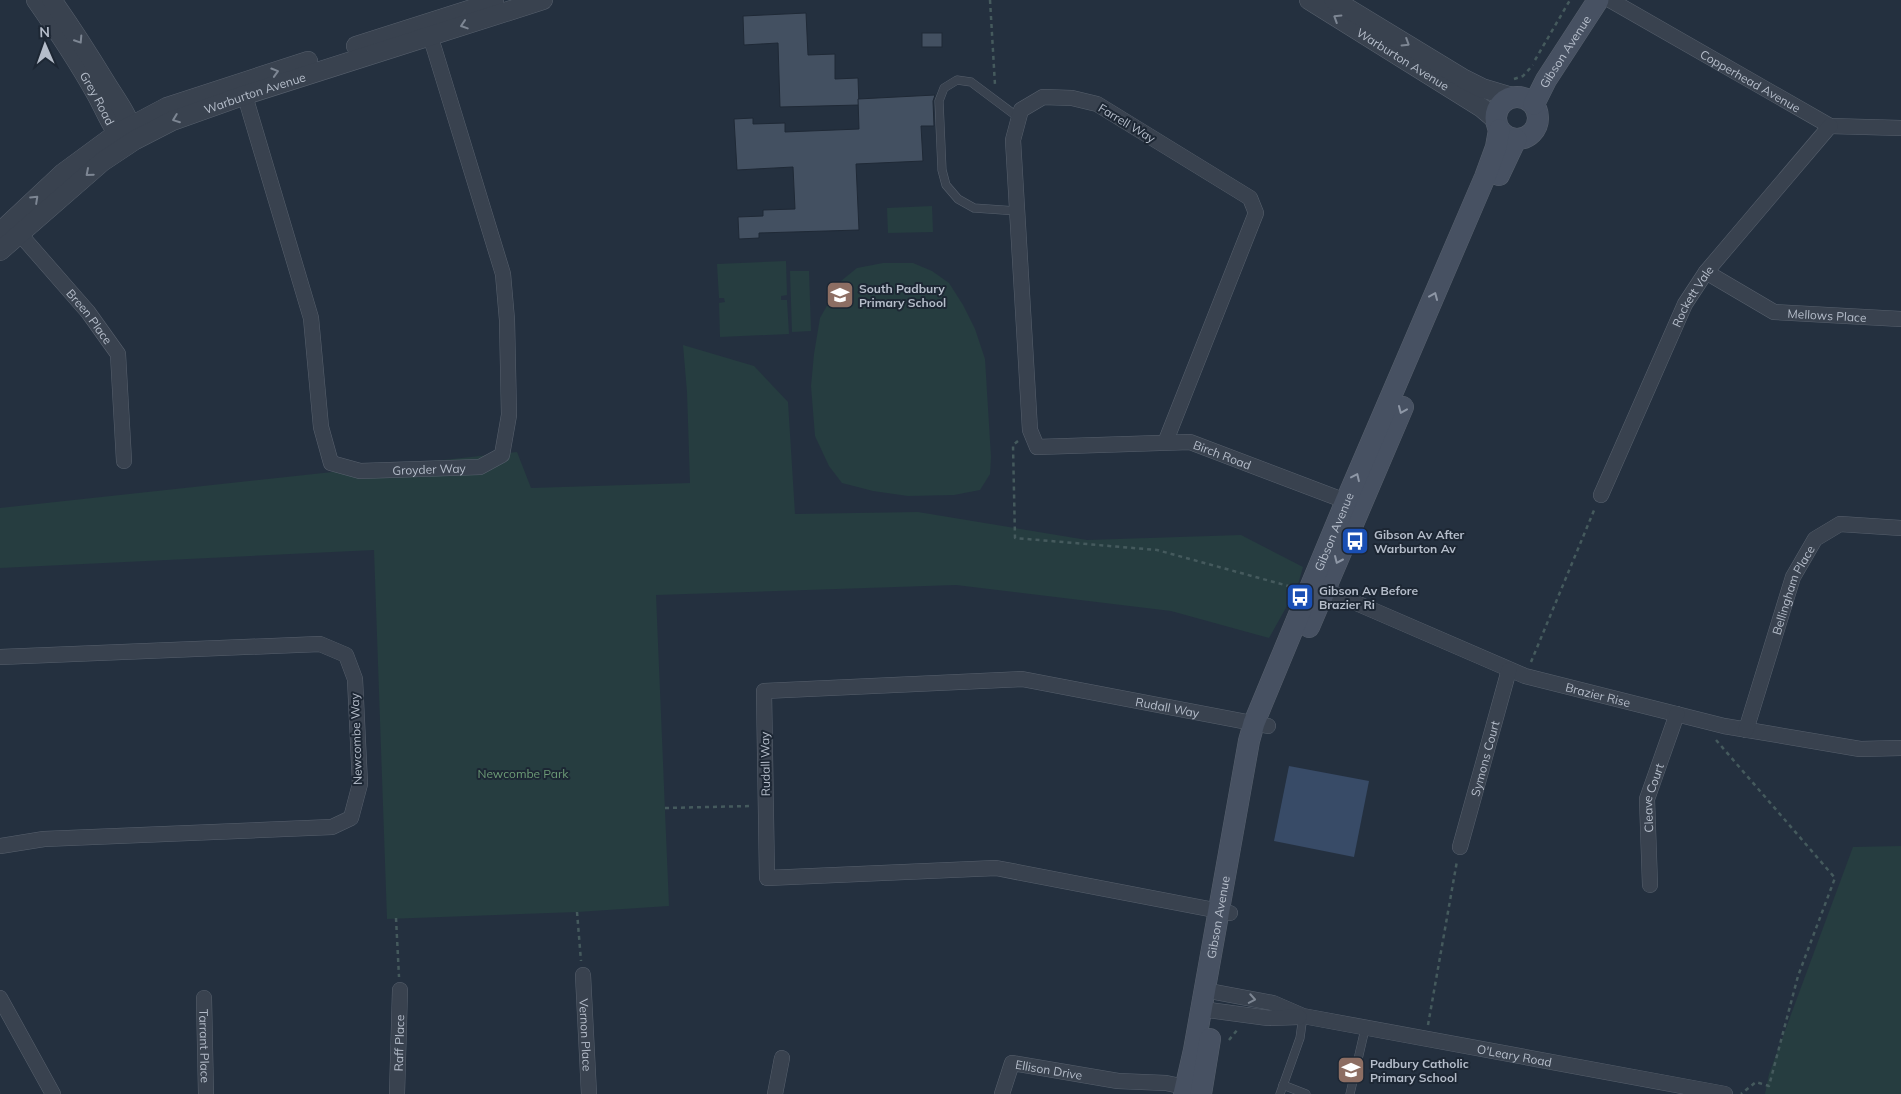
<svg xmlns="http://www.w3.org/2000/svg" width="1901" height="1094" viewBox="0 0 1901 1094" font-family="Mulish,sans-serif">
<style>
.green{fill:#263d40}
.water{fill:#384b67}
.building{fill:#435061;stroke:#1f2936}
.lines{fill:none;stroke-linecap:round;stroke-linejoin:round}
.service-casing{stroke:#57606d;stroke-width:9}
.minor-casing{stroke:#57606d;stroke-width:16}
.tertiary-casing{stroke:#57606d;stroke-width:20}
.secondary-casing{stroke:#57606d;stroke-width:22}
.path{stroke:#455a5d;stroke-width:2.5;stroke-dasharray:4 4;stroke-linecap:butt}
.service{stroke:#39424f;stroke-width:8}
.minor{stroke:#39424f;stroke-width:15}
.tertiary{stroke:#39424f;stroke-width:19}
.secondary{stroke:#475162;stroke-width:21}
.oneway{stroke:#7d8693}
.oneway2{stroke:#8e97a6}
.labels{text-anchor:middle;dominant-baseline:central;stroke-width:4;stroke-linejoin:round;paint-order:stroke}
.street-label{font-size:12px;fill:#b5bdca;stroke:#1d2734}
.poi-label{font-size:12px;font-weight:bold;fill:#b5bdca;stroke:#1d2734;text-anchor:start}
.park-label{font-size:12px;fill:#6c9b76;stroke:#1d2734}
</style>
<rect width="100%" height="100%" fill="#24303f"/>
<!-- green -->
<g class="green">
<polygon points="932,206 933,232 888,233 887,208"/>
<polygon points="786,261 787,295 781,296 781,300 787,300 789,334 720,337 719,303 725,302 724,298 719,298 717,264"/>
<polygon points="883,263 913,263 932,271 949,283 963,305 975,329 985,359 991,457 990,474 980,490 954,495 908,496 873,491 842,483 829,466 815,436 811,386 814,354 820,318 841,281 857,268"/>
<polygon points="790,271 809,271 811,331 792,332"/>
<polygon points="683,345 754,366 788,402 795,514 918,512 1087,540 1241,535 1303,567 1297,588 1269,638 1171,611 956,585 656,595 669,906 577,912 387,919 374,550 0,568 0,508 517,452 531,488 690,483 687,392"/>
<polygon points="1901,846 1901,1094 1765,1094 1769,1074 1853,847"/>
</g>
<!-- water -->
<polygon class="water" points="1289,766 1369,781 1354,857 1274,841"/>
<!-- building -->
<g class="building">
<polygon points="806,13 808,55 835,54 835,79 858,78 859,105 780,107 778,43 744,45 743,16"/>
<rect x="922" y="33" width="20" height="14"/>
<polygon points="935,95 933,101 934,126 921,126 923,161 856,164 859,230 759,233 759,238 739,239 738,217 763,216 763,210 795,209 793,167 737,170 734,119 753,118 753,124 785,123 785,132 859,129 858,99"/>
</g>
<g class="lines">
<!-- service casing -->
<g class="service-casing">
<g id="service">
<polyline points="1017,211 974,208 958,199 946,185 942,170 939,101 944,88 957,80 971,82 1019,118"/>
<polyline points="1283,1085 1306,1094"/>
<polyline points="1280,1094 1300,1038 1303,1016"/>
<polyline points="1350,1094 1365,1029"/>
</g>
</g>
<!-- minor casing -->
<g class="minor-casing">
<g id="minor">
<path id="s1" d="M1610,0l220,126 71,2"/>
<path id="s2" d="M242,86l69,232 10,109 10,36 29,8 120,-4 22,-12 7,-40 -2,-95 -4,-46 -69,-226 -8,-21"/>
<path id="s3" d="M12,225l76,87 30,42 6,107"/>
<path id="s4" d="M1706,272l68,40 127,7"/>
<path id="s5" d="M1165,443l91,-230 -6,-15 -153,-94 -25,-6 -29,-1 -22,13 -8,30 17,290 7,17 153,-5 166,63"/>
<path id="s6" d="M1601,495l84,-191 21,-32 124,-146"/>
<path id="s7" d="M1317,586l208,90 199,50 136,23 41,-1"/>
<polyline points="0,657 320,644 346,655 355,679 360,784 351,818 332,827 44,839 0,846"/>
<path id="s8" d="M1746,730l47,-153 22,-38 25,-15 61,4"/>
<path id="s9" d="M1460,847l49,-177"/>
<path id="s10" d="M1650,885l-3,-86 30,-85"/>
<path id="s11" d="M1230,913l-234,-45 -229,10 -3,-187 258,-12 246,47"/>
<path id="s12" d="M583,975l6,119"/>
<path id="s13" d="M1204,990l69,13 30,13 422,78"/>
<polyline points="0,998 53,1094"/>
<path id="s14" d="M204,998l2,96"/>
<polyline points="1201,1009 1268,1018 1299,1017"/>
<path id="s15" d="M397,1094l3,-104"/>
<polyline points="775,1094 782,1058"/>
<path id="s16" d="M1002,1094l10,-31 106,18 48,2 29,6"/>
</g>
</g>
<!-- tertiary casing -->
<g class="tertiary-casing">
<g id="tertiary">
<path id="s17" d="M36,0c21,30 41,60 59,92 10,17 16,37 31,50"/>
<path d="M52,0c19,27 37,55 54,83 11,18 24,34 28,55"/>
<path id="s18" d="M1309,0l173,108 13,11"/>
<polyline points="1334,0 1464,79 1482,88 1512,97"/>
<polyline points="356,46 494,2"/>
<polyline points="0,232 63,173 116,134 167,107 308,61"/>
<path id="s19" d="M0,251l102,-89 33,-22 37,-19 73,-26 298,-95"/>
</g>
</g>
<!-- secondary casing -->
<g class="secondary-casing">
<g id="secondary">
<circle cx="1517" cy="118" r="21"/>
<path id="s20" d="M1534,104l12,-24 52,-80"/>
<polyline points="1499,175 1516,139"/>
<polyline points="1309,627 1403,407"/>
<path id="s21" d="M1184,1094l10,-44 55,-309 5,-18 92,-222 139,-324 11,-30 3,-17"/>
<polyline points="1201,1094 1210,1039"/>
</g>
</g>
<!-- path -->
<g class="path">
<polyline points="990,0 995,85"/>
<polyline points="1535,60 1570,0"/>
<polyline points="1514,79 1523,76 1533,65"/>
<polyline points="1018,441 1013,445 1015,538 1157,550 1292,587"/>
<polyline points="1531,662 1595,508"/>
<polyline points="1716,740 1835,878 1798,976 1769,1086 1756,1082 1741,1094"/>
<polyline points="665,808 751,806"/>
<polyline points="577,912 581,961"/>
<polyline points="396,918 399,977"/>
<polyline points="1428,1025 1457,861"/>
<polyline points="1229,1040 1238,1029"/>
</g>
<!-- service -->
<use href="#service" class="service"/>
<!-- minor -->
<use href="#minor" class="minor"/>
<!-- tertiary -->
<use href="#tertiary" class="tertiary"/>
<!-- secondary -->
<use href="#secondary" class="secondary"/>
</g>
<!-- one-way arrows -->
<defs><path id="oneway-chevron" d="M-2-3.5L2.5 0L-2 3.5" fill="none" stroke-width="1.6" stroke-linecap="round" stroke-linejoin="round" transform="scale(1.25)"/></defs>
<g class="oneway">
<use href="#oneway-chevron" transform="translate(1337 18) rotate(-148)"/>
<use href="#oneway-chevron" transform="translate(464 25) rotate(162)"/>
<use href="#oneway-chevron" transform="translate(79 40) rotate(57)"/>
<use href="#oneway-chevron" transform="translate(1406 43) rotate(32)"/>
<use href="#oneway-chevron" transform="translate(275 72) rotate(-17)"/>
<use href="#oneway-chevron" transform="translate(176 119) rotate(159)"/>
<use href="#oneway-chevron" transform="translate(89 173) rotate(139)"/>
<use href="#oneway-chevron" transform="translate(35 199) rotate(-43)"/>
<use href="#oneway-chevron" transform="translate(1252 999) rotate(10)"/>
</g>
<g class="oneway2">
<use href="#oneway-chevron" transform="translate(1434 296) rotate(-67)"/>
<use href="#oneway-chevron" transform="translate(1402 410) rotate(113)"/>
<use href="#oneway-chevron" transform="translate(1356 477) rotate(-65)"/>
<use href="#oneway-chevron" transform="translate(1338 560) rotate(114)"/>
</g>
<!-- icons -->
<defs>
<g id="school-square" transform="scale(1.4375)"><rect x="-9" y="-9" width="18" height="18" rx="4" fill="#8d6e63" stroke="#1d2734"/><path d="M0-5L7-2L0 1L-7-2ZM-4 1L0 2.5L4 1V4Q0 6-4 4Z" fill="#fff"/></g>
<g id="bus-square" transform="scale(1.4375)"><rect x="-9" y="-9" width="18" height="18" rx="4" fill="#1a4fb4" stroke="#1d2734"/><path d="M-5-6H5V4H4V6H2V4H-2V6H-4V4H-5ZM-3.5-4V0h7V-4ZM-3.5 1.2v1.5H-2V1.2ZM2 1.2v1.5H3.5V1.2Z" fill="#fff"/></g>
</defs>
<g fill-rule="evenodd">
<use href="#school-square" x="840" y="295"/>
<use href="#bus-square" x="1355" y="541"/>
<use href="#bus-square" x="1300" y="597"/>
<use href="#school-square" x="1351" y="1070"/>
</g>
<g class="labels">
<!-- street labels -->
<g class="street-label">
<text stroke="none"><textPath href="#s20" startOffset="61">Gibson Avenue</textPath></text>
<text stroke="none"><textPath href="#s18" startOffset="111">Warburton Avenue</textPath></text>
<text stroke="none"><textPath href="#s1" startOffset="162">Copperhead Avenue</textPath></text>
<text stroke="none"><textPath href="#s19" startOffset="304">Warburton Avenue</textPath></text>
<text stroke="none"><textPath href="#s17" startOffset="116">Grey Road</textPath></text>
<text transform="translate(1127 123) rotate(31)">Farrell Way</text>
<text stroke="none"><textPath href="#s6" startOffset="219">Rockett Vale</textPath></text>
<text stroke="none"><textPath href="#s4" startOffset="132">Mellows Place</textPath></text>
<text stroke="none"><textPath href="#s3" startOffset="120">Breen Place</textPath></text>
<text stroke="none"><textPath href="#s5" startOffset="1051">Birch Road</textPath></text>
<text stroke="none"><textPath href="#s2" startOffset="488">Groyder Way</textPath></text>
<text stroke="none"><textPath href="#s21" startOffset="585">Gibson Avenue</textPath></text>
<text stroke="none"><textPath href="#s8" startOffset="148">Bellingham Place</textPath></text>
<text stroke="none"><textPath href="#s7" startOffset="302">Brazier Rise</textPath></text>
<text stroke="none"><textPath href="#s11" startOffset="1061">Rudall Way</textPath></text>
<text transform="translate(356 739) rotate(-92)">Newcombe Way</text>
<text stroke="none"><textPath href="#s9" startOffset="92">Symons Court</textPath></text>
<text transform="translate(765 764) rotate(-91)">Rudall Way</text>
<text stroke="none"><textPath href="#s10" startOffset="88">Cleave Court</textPath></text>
<text stroke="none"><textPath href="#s21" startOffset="180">Gibson Avenue</textPath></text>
<text stroke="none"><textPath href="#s12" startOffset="60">Vernon Place</textPath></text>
<text stroke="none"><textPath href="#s15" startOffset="51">Raff Place</textPath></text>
<text stroke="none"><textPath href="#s14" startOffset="48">Tarrant Place</textPath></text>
<text stroke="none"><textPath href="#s13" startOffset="318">O'Leary Road</textPath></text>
<text stroke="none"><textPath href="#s16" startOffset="70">Ellison Drive</textPath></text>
</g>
<!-- poi labels -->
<g class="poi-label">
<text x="859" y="288">South Padbury<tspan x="859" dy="14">Primary School</tspan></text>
<text x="1374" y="534">Gibson Av After<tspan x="1374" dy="14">Warburton Av</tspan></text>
<text x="1319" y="590">Gibson Av Before<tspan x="1319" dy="14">Brazier Ri</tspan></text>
<text x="1370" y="1063">Padbury Catholic<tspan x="1370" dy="14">Primary School</tspan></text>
</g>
<!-- park labels -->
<g class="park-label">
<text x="523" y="773">Newcombe Park</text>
</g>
</g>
<!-- north arrow -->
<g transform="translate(45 45) rotate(358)" stroke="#1d2734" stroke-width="4" paint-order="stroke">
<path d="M0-4L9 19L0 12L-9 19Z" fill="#b5bdca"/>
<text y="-8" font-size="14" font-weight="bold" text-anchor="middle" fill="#b5bdca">N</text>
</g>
</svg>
